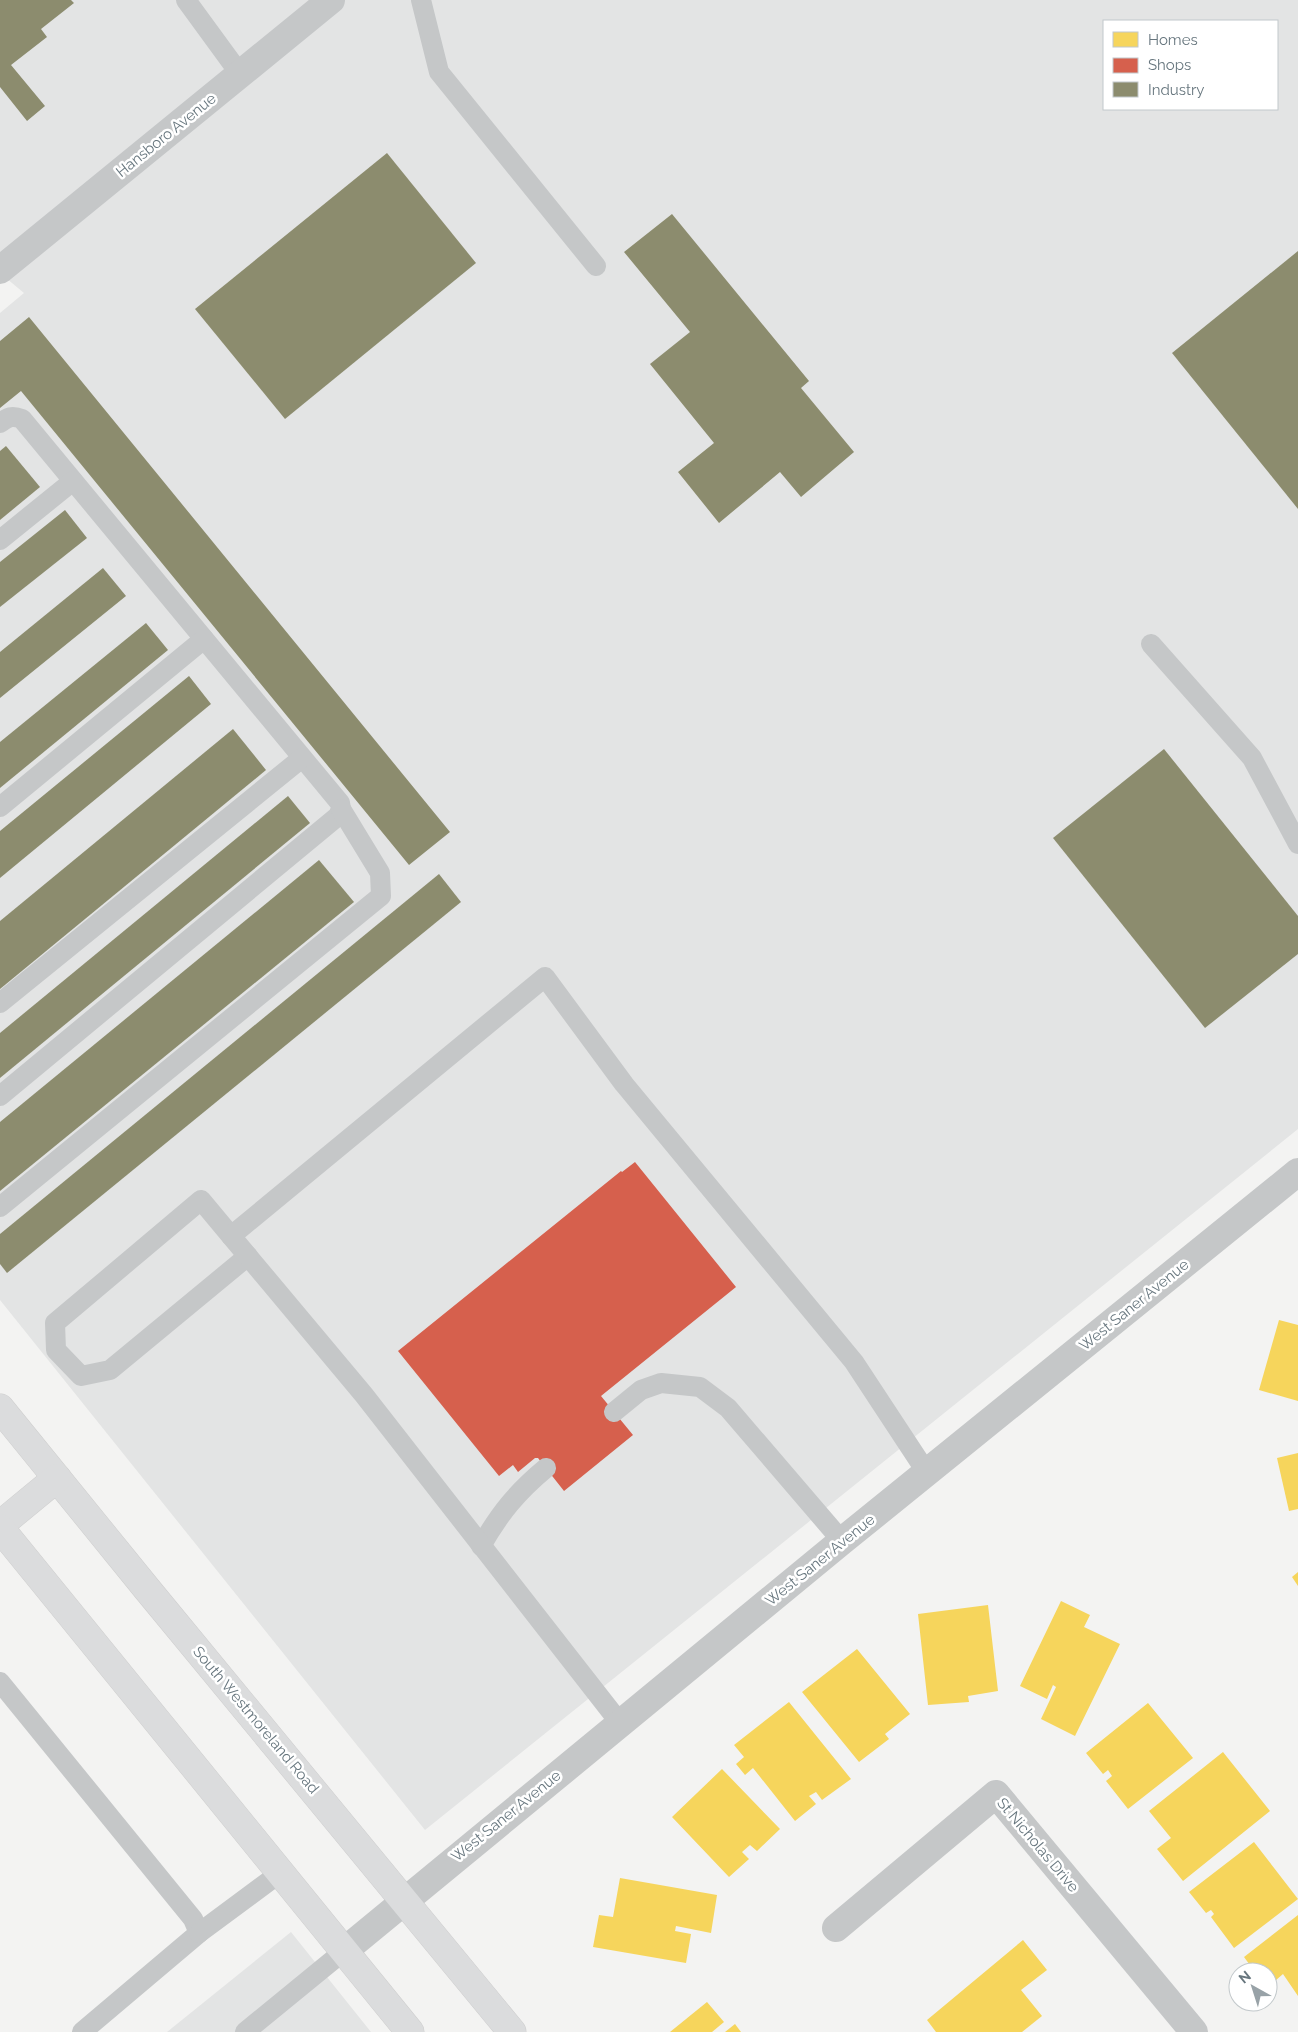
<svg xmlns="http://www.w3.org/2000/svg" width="1298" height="2032" viewBox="0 0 1298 2032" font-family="Raleway,sans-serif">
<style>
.built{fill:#e3e4e4;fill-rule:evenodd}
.homes{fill:#f6d55c}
.shops{fill:#d6604d}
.industry{fill:#8c8c6e}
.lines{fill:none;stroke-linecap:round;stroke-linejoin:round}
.secondary-casing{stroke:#cfcfcf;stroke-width:29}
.service{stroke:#c5c7c8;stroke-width:20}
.minor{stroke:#c5c7c8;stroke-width:28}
.tertiary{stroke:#c5c7c8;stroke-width:28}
.secondary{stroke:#dbdcdd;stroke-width:28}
.labels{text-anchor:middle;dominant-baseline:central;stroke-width:5;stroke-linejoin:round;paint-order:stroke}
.street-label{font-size:15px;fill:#67767e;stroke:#fff}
</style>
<rect width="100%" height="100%" fill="#f3f3f2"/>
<!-- built -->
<g class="built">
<path d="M0,0h1298v1129l-873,701 -425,-530v-987l24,-20 -24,-20zM1104,21h173v88h-173z"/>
<polygon points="291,1932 371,2032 167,2032"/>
</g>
<!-- homes -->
<g class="homes">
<polygon points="1279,1320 1298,1325 1298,1401 1259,1390"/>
<polygon points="1298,1453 1298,1509 1289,1511 1277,1458"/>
<polygon points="1298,1572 1298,1586 1292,1577"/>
<polygon points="1061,1601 1090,1615 1084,1627 1120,1644 1075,1736 1041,1719 1056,1687 1053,1685 1047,1699 1020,1686"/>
<polygon points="988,1605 998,1691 968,1696 969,1702 928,1705 918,1614"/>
<polygon points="857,1649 910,1714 885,1734 889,1739 859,1762 802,1692"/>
<polygon points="789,1702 851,1779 822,1800 816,1792 809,1796 816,1804 795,1821 753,1768 745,1775 736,1764 744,1757 734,1745"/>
<polygon points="1148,1703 1193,1758 1128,1809 1106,1781 1112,1776 1108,1770 1103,1774 1086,1753"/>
<polygon points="1223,1752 1270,1811 1183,1881 1157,1849 1171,1838 1149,1811"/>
<polygon points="722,1769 780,1829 757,1851 750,1845 742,1852 749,1859 729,1877 672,1817"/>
<polygon points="1254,1842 1298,1899 1234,1948 1211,1917 1214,1914 1211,1910 1206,1913 1189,1892"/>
<polygon points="620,1878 717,1895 711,1933 676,1926 675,1931 691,1934 686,1963 593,1947 599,1915 613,1917"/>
<polygon points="1298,1915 1298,1996 1283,1974 1268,1987 1268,1972 1255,1972 1244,1957"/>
<polygon points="1023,1940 1047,1970 1021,1990 1042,2016 1022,2032 936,2032 927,2020"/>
<polygon points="707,2002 724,2022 712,2032 670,2032"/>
<polygon points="735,2024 741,2032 725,2032"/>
</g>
<!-- shops -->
<polygon class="shops" points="635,1162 736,1287 601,1396 633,1435 564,1491 538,1458 535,1458 518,1472 513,1465 499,1476 398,1351 621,1171 622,1172"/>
<!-- industry -->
<g class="industry">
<polygon points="0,0 71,0 74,3 41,29 47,37 11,65 45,106 27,121 0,87"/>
<polygon points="387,153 476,263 285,419 195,309"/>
<polygon points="672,214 809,381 801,388 854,452 801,497 780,472 719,523 678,472 714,443 650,364 690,332 624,252"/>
<polygon points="1298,251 1298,509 1172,353"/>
<polygon points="29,317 450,832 409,865 21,391 0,408 0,341"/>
<polygon points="6,446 40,487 0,520 0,451"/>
<polygon points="65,510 87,538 0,607 0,562"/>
<polygon points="103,568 126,596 0,698 0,652"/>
<polygon points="146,623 168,650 0,788 0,742"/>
<polygon points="189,676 211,704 0,878 0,831"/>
<polygon points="233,729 266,770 0,989 0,921"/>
<polygon points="1164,749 1298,916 1298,954 1205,1028 1053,838"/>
<polygon points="288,796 310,823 0,1078 0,1033"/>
<polygon points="319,860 354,902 0,1191 0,1122"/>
<polygon points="439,874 461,902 7,1273 0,1264 0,1234"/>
</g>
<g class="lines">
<!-- secondary casing -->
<g class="secondary-casing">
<g id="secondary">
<polyline points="0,1408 147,1589 512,2032"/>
<polyline points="0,1525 57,1478"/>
<polyline points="0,1528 410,2032"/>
</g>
</g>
<!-- service -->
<g class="service">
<polyline points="186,0 240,74"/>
<polyline points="421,0 439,72 596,266"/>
<path d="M0,423c8,-6 12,-8 22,-4l318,384 1,6 -3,7 -338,280"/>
<polyline points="0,540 73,481"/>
<polyline points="1151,644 1252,758 1298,844"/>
<polyline points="0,807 204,639"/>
<polyline points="0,1003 302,758"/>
<polyline points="0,1207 381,896 380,873 341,809"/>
<polyline points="231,1236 201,1200 55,1323 56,1350 81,1376 110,1370 248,1256"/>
<polyline points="614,1412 641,1390 661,1383 700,1387 728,1408 842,1541"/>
<path d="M481,1546c19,-33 36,-54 65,-78"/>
<polyline points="0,1682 193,1919 199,1933 82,2032"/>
<polyline points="620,1723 364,1395 231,1236 545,977 624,1084 854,1362 927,1473"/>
<polyline points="199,1933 280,1873"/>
<polyline points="245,2032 344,1951"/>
</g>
<!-- minor -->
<polyline class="minor" points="836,1928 996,1794 1194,2032"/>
<!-- tertiary -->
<g class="tertiary">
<polyline points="0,270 331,0"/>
<polyline points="344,1951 842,1541 1298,1172"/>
</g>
<!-- secondary -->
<use href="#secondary" class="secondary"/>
</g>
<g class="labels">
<!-- street labels -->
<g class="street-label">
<text transform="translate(166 135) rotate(-39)">Hansboro Avenue</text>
<text transform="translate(1134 1305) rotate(-39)">West Saner Avenue</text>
<text transform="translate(820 1560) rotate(-39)">West Saner Avenue</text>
<text transform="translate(256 1720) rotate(50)">South Westmoreland Road</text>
<text transform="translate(506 1816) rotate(-39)">West Saner Avenue</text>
<text transform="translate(1038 1845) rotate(50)">St Nicholas Drive</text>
</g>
</g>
<!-- legend -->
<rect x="1103" y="20" width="175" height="90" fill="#ffffff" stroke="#c2c8cb"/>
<rect x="1113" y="32" width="25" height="15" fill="#f6d55c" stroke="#c2c8cb"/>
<text x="1148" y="45" font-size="15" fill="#67767e">Homes</text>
<rect x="1113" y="58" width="25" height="15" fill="#d6604d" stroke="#c2c8cb"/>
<text x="1148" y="70" font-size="15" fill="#67767e">Shops</text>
<rect x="1113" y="82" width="25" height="15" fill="#8c8c6e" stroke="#c2c8cb"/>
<text x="1148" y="95" font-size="15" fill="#67767e">Industry</text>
<!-- north arrow -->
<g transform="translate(1253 1987) rotate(321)"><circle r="24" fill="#ffffff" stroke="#c2c8cb"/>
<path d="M0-4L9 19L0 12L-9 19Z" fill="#98a2a7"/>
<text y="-8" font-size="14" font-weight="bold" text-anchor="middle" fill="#67767e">N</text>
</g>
</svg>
